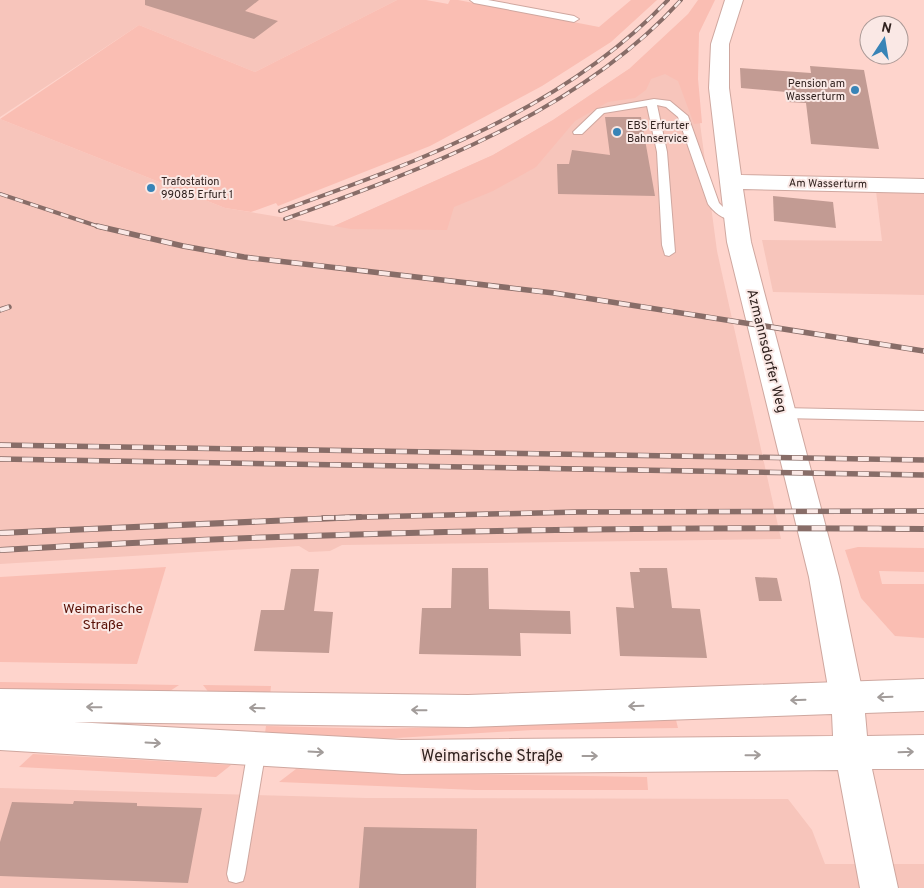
<svg xmlns="http://www.w3.org/2000/svg" width="924" height="888" viewBox="0 0 924 888" font-family="Overpass,sans-serif">
<style>
.built{fill:#f7c5bb}
.green{fill:#fabeb3}
.building{fill:#c29b93}
.lines{fill:none;stroke-linecap:round;stroke-linejoin:round}
.lane-casing{stroke:#cfa79f;stroke-width:2}
.street-casing{stroke:#cfa79f;stroke-width:2}
.secondary-casing{stroke:#cfa79f;stroke-width:2}
.lane{fill:#fff;fill-rule:evenodd}
.street{fill:#fff;fill-rule:evenodd}
.secondary{fill:#fff;fill-rule:evenodd}
.rail-far2-casing{stroke:#886d68;stroke-width:4}
.rail-far1-casing{stroke:#886d68;stroke-width:5.5}
.rail-casing{stroke:#886d68;stroke-width:6}
.rail-far2{stroke:#fae8e5;stroke-width:2.5;stroke-dasharray:8;stroke-linecap:butt}
.rail-far1{stroke:#fae8e5;stroke-width:4;stroke-dasharray:11;stroke-linecap:butt}
.rail{stroke:#fae8e5;stroke-width:4.5;stroke-dasharray:14;stroke-linecap:butt}
.oneway{stroke:#a29c9a}
.poi-dot{fill:#3884b7;stroke:#fae8e5;stroke-width:2}
.labels{text-anchor:middle;dominant-baseline:central;stroke-width:4;stroke-linejoin:round;paint-order:stroke}
.far-poi-label{font-size:11px;fill:#31221f;stroke:#fae8e5;text-anchor:start}
.far-street-label{font-size:11px;fill:#31221f;stroke:#fae8e5}
.street-label{font-size:14px;fill:#31221f;stroke:#fae8e5}
.park-label{font-size:14px;fill:#591107;stroke:#fae8e5}
.near-street-label{font-size:16px;fill:#31221f;stroke:#fae8e5}
</style>
<rect width="100%" height="100%" fill="#fed4cc"/>
<!-- built -->
<g class="built">
<polygon points="0,0 397,0 255,72 139,25 0,117"/>
<polygon points="629,69 693,71 717,251 781,539 342,545 330,551 309,552 299,546 0,564 0,119 225,208 334,226 493,155 553,120"/>
<polygon points="876,191 924,192 924,295 773,292 762,240 882,241"/>
<polygon points="0,788 366,798 788,799 812,830 825,864 924,864 924,888 0,888"/>
</g>
<!-- green -->
<g class="green">
<polygon points="397,0 426,0 448,4 450,0 458,0 599,27 631,0 657,0 611,42 542,86 430,146 278,206 276,203 251,212 225,208 0,119 139,25 255,72"/>
<polygon points="698,0 715,0 699,33 698,79 702,123 694,124 678,81 665,74 651,79 646,90 635,98 608,102 575,121 536,167 493,191 454,207 447,230 351,229 334,226 493,155 553,120 629,69 688,14"/>
<polygon points="858,547 924,548 924,572 879,571 882,584 924,584 924,638 895,636 861,598 845,550"/>
<polygon points="166,567 137,664 0,662 0,577"/>
<polygon points="0,682 179,685 167,693 0,690"/>
<polygon points="203,685 271,686 270,696 210,694"/>
<polygon points="676,720 678,728 533,730 379,739 265,733 266,726 381,729"/>
<polygon points="33,754 231,765 216,777 19,767"/>
<polygon points="296,769 403,773 647,777 648,790 476,790 279,782"/>
</g>
<!-- building -->
<g class="building">
<polygon points="145,0 259,0 245,11 278,21 254,39 145,5"/>
<polygon points="810,66 864,70 879,149 811,144 806,103 787,102 786,92 741,88 740,68 811,73"/>
<polygon points="605,117 641,117 655,196 558,194 557,164 569,164 572,150 610,155"/>
<polygon points="773,196 833,202 836,228 774,221"/>
<polygon points="452,568 488,568 489,609 570,611 571,634 520,633 521,656 419,654 422,608 451,608"/>
<polygon points="639,568 667,568 672,608 700,609 707,658 620,656 616,607 634,608 630,572 640,572"/>
<polygon points="291,569 319,569 314,611 333,612 329,653 254,651 261,610 284,610"/>
<polygon points="755,577 777,578 782,601 759,601"/>
<polygon points="74,801 137,803 137,806 202,808 188,883 0,876 0,842 12,802 73,804"/>
<polygon points="364,827 477,829 476,888 359,888"/>
</g>
<g class="lines">
<!-- lane casing -->
<g class="lane-casing">
<g id="lane">
<polygon points="470,0 488,0 574,16 579,19 574,22 474,3"/>
<path d="M654,99l16,2 18,15 31,87 8,8 13,2 2,3c-11,10 -27,-2 -34,-12l-30,-87 -12,-10 -9,-2 10,47 8,100 -6,4 -4,-1 -3,-10 -5,-93 -10,-46 -43,7 -22,21h-8l-1,-2 24,-23z"/>
<polygon points="782,408 924,411 924,421 782,418 777,417 775,413 777,409"/>
<polygon points="257,741 263,743 266,749 245,874 243,881 236,883 229,881 227,874 248,749 251,743"/>
</g>
</g>
<!-- street casing -->
<g class="street-casing">
<polygon id="street" points="725,0 743,0 729,44 729,88 741,175 924,179 924,193 743,189 751,242 839,577 864,699 859,710 847,715 835,710 830,699 809,577 727,242 709,88 711,44"/>
</g>
<!-- secondary casing -->
<g class="secondary-casing">
<path id="secondary" d="M924,679v32l-59,2 2,23 57,-1v34h-52l26,119h-38l-22,-118 -436,4 -402,-24v-61l468,6zM832,714l1,22 -431,4 -328,-18 394,5z"/>
</g>
<!-- lane -->
<use href="#lane" class="lane"/>
<!-- street -->
<use href="#street" class="street"/>
<!-- secondary -->
<use href="#secondary" class="secondary"/>
<!-- rail-far2 casing -->
<g class="rail-far2-casing">
<g id="rail-far2">
<polyline points="0,194 103,228"/>
<path d="M280,211c138,-49 285,-102 388,-211"/>
<path d="M285,219c139,-50 295,-107 396,-219"/>
</g>
</g>
<!-- rail-far1 casing -->
<g class="rail-far1-casing">
<g id="rail-far1">
<polyline points="97,226 183,246 244,257 554,293 924,351"/>
<polyline points="0,310 9,307"/>
<polyline points="0,445 924,460"/>
<polyline points="0,459 924,475"/>
<polyline points="323,518 578,512 924,511"/>
</g>
</g>
<!-- rail casing -->
<g class="rail-casing">
<g id="rail">
<polyline points="0,533 360,517"/>
<path d="M0,550c308,-18 616,-24 924,-21"/>
</g>
</g>
<!-- rail-far2 -->
<use href="#rail-far2" class="rail-far2"/>
<!-- rail-far1 -->
<use href="#rail-far1" class="rail-far1"/>
<!-- rail -->
<use href="#rail" class="rail"/>
</g>
<!-- one-way arrows -->
<defs><path id="oneway-shaft" d="M-6 0H5M1.5-3L5.5 0L1.5 3" fill="none" stroke-width="1.6" stroke-linecap="round" stroke-linejoin="round" transform="scale(1.25)"/></defs>
<g class="oneway">
<use href="#oneway-shaft" transform="translate(885 697) rotate(178)"/>
<use href="#oneway-shaft" transform="translate(798 700) rotate(178)"/>
<use href="#oneway-shaft" transform="translate(636 706) rotate(178)"/>
<use href="#oneway-shaft" transform="translate(94 707) rotate(-179)"/>
<use href="#oneway-shaft" transform="translate(257 708) rotate(-179)"/>
<use href="#oneway-shaft" transform="translate(419 710) rotate(-179)"/>
<use href="#oneway-shaft" transform="translate(153 743) rotate(3)"/>
<use href="#oneway-shaft" transform="translate(316 752) rotate(3)"/>
<use href="#oneway-shaft" transform="translate(906 752) rotate(-2)"/>
<use href="#oneway-shaft" transform="translate(753 755) rotate(-1)"/>
<use href="#oneway-shaft" transform="translate(590 756)"/>
</g>
<!-- markers -->
<g class="poi-dot">
<circle cx="855" cy="90" r="5"/>
<circle cx="617" cy="132" r="5"/>
<circle cx="151" cy="188" r="5"/>
</g>
<g class="labels">
<!-- far-poi labels -->
<g class="far-poi-label">
<text x="845" y="84" text-anchor="end">Pension am<tspan x="845" dy="13">Wasserturm</tspan></text>
<text x="627" y="126">EBS Erfurter<tspan x="627" dy="13">Bahnservice</tspan></text>
<text x="161" y="182">Trafostation<tspan x="161" dy="13">99085 Erfurt 1</tspan></text>
</g>
<!-- far-street labels -->
<g class="far-street-label">
<text transform="translate(828 184) rotate(1)">Am Wasserturm</text>
</g>
<!-- street labels -->
<g class="street-label">
<text transform="translate(766 351) rotate(76)">Azmannsdorfer Weg</text>
</g>
<!-- park labels -->
<g class="park-label">
<text x="103" y="609">Weimarische<tspan x="103" dy="16">Straße</tspan></text>
</g>
<!-- near-street labels -->
<g class="near-street-label">
<text x="492" y="757">Weimarische Straße</text>
</g>
</g>
<!-- north arrow -->
<g transform="translate(884 40) rotate(12)"><circle r="24" fill="#fae8e5" stroke="#aa9996"/>
<path d="M0-4L9 19L0 12L-9 19Z" fill="#3884b7"/>
<text y="-8" font-size="14" font-weight="bold" text-anchor="middle" fill="#31221f">N</text>
</g>
</svg>
